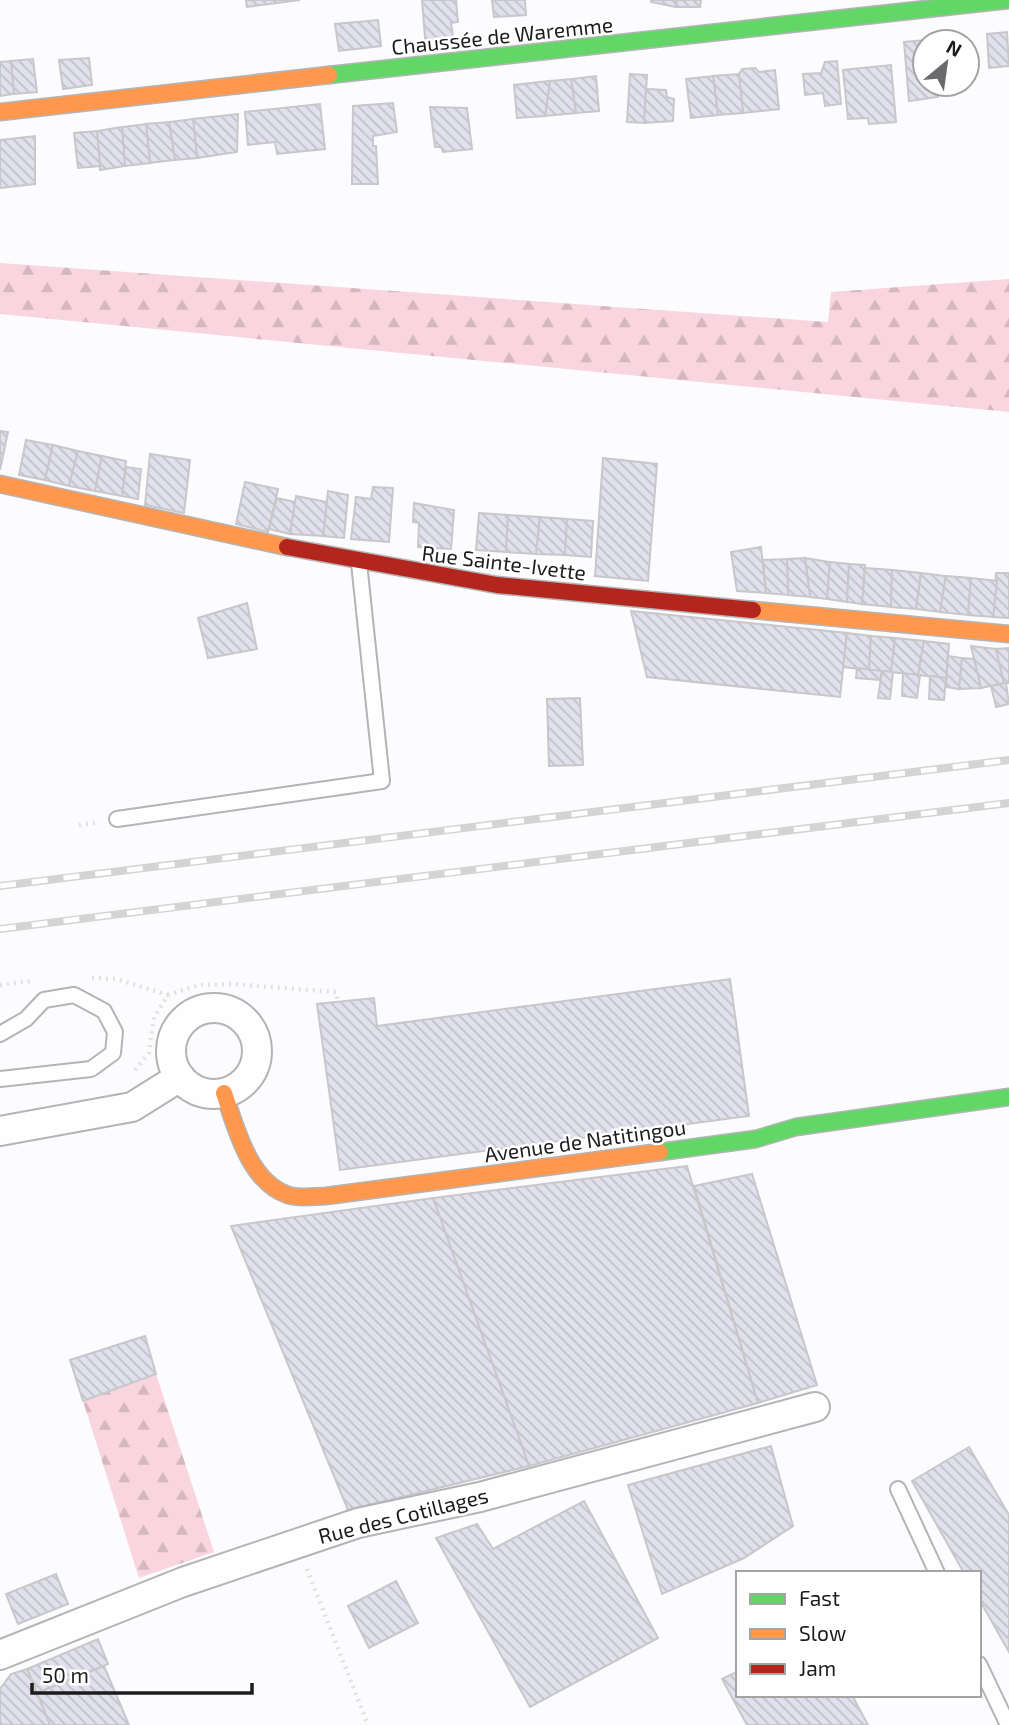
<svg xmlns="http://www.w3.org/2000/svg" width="1009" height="1725" viewBox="0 0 1009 1725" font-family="'Exo 2',sans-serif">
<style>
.forest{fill:url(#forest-firs)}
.building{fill:url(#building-back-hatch);stroke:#c8c7c9;stroke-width:2}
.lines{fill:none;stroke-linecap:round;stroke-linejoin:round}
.lane-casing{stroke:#b4b4b6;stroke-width:18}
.street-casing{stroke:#b4b4b6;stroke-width:32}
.fast-casing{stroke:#b4b4b6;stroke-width:19}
.slow-casing{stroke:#b4b4b6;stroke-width:19}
.jam-casing{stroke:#b4b4b6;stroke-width:19}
.path{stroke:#e1e1e1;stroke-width:4.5;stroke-dasharray:2 5;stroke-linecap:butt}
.lane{stroke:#fffeff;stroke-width:14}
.street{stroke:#fffeff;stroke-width:28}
.fast{stroke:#63d668;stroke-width:16}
.slow{stroke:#ff974d;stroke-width:16}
.jam{stroke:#b3261e;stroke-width:16}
.rail-casing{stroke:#d4d4d5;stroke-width:8}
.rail{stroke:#fff;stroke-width:5;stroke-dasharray:16;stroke-linecap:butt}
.labels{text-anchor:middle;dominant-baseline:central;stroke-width:5;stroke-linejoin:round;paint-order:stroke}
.street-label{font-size:21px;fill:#1d1c1d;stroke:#fff}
</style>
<defs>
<pattern id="forest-firs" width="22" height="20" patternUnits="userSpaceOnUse" patternTransform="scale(1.75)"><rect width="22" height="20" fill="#f9d6df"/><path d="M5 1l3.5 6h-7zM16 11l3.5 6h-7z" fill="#d5b7bf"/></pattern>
<pattern id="building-back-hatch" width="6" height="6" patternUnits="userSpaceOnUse" patternTransform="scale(1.75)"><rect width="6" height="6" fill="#e0e1ed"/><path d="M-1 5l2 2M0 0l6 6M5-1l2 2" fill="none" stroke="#c0c0cb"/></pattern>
</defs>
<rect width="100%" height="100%" fill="#fcfbfe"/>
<!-- forest -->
<g class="forest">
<polygon points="0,263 828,322 831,292 1009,279 1009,412 0,314"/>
<polygon points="156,1374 214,1552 139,1578 83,1401"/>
</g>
<!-- building -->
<g class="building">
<polygon points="246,0 300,0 247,7"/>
<polygon points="422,0 456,0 458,22 451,23 454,44 426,50"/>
<polygon points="492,0 525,0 526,15 494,17"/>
<polygon points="651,0 677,0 676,7 651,2"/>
<polygon points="677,0 701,0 700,7 676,7"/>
<polygon points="378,20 381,46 339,51 335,24"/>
<polygon points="1007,32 1009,66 989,68 987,34"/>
<polygon points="948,38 948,42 925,42 925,84 937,84 938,97 909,101 904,42"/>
<polygon points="89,58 92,85 63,89 59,60"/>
<polygon points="33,59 37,92 14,94 11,61"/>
<polygon points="11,61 14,94 0,96 0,62"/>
<polygon points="837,61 841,104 825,106 823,93 805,95 803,74 821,73 825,62"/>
<polygon points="891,65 896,122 869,124 868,118 848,119 843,70"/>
<polygon points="755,68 759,72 775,70 779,109 743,113 739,74 742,69"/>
<polygon points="630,74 647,75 644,123 627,122"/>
<polygon points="739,74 743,113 718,115 713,76"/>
<polygon points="596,76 599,111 576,113 571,79"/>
<polygon points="713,76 718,115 691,118 686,79"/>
<polygon points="571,79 576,113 545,116 550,81"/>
<polygon points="550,81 545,116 517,118 514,85"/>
<polygon points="646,89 666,90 667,97 674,99 673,121 644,123"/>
<polygon points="393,103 397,132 373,136 373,146 376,146 378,184 352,184 353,106"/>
<polygon points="320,104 325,149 277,154 275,142 248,145 245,112"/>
<polygon points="430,107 467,108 472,149 443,152 441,147 435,147"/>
<polygon points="238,114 237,152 197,158 193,119"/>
<polygon points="193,119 197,158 175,160 169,122"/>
<polygon points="169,122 175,160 150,163 146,124"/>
<polygon points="146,124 150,163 125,166 122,127"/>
<polygon points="122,127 125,166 100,170 97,131"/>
<polygon points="97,131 100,166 78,168 74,133"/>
<polygon points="35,136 35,184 0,188 0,140"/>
<polygon points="0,431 8,432 0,470"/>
<polygon points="26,440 53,445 45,480 19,475"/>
<polygon points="53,445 78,451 69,486 45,480"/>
<polygon points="78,451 102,456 95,491 69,486"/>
<polygon points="150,454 190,460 184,513 145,505"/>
<polygon points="102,456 126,461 122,496 95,491"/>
<polygon points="603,458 657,464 648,581 595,576"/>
<polygon points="126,467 141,469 138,499 122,496"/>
<polygon points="245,482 278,489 268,532 236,524"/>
<polygon points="373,487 393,488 389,542 351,539 356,497 371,499"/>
<polygon points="328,491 348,495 344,538 323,536"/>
<polygon points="296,496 327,502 323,536 290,534"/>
<polygon points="277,498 295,502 290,534 269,529"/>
<polygon points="414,503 454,510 451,549 418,547 419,523 413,522"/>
<polygon points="479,513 508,515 506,552 476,550"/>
<polygon points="508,515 540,517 536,554 506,552"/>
<polygon points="540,517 567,519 565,555 536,554"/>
<polygon points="567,519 593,521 591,557 565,555"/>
<polygon points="761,547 766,593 737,591 731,552"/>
<polygon points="805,558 830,562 827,599 810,597"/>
<polygon points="805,558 810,597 788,595 787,559"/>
<polygon points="787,559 788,595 766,593 763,560"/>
<polygon points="830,562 849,564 847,602 827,599"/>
<polygon points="849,564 865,565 862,604 847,602"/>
<polygon points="865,568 892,570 891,607 862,604"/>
<polygon points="892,570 921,573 916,609 891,607"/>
<polygon points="921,573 946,576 940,612 916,609"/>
<polygon points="996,573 1009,573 1009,618 993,617"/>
<polygon points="946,576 971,578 968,615 940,612"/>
<polygon points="971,578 997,581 993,617 968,615"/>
<polygon points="247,603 257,649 208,658 198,618"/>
<polygon points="631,611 847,633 840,697 647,677"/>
<polygon points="847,633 871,636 869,670 843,667"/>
<polygon points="871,636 895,638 891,672 869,670"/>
<polygon points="895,638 924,641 918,675 891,672"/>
<polygon points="924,641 949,644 946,678 918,675"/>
<polygon points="971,646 996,649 1004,683 981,688"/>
<polygon points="1009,648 1009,683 1004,683 996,649"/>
<polygon points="948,656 962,658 959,689 946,687"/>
<polygon points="962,658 974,659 981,688 959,689"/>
<polygon points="857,668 882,671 880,680 856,678"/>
<polygon points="882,671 893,672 890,699 878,698"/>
<polygon points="903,673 920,675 917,698 902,696"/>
<polygon points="930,676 946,678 944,700 929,699"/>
<polygon points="1006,683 1009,704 996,707 991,686"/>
<polygon points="580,698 583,765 549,766 547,699"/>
<polygon points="730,979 749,1116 340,1170 317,1004 374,998 377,1026"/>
<polygon points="687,1166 758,1403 529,1466 433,1198"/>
<polygon points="752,1174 817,1385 758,1403 694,1186"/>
<polygon points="433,1198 529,1466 348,1510 231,1226"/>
<polygon points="145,1336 156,1374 83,1401 70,1360"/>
<polygon points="771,1446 793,1526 744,1558 662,1594 628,1485"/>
<polygon points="969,1447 1009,1515 1009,1652 979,1599 979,1573 964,1573 912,1481"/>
<polygon points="584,1501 658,1638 530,1707 436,1538 477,1524 493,1549"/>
<polygon points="56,1574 68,1604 18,1624 6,1594"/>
<polygon points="396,1581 418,1623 369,1648 348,1606"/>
<polygon points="98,1639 108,1664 37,1693 27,1669"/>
<polygon points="104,1666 129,1725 50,1725 37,1693"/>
<polygon points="27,1669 50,1725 0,1725 0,1689 11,1674"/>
<polygon points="738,1671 738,1695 852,1695 868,1725 747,1725 722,1679"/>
</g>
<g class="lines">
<!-- lane casing -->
<g class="lane-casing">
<g id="lane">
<polyline points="117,819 382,781 359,563"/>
<polyline points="0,1034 26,1019 44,1000 74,995 104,1011 115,1032 113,1053 91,1069 0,1079"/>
<polyline points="898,1489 937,1573"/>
<polyline points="979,1664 1008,1725"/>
</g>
</g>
<!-- street casing -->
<g class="street-casing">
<g id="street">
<circle cx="214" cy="1051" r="43"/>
<polyline points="0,1131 132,1107 180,1077"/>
<polyline points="0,1655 183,1582 358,1523 480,1497 815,1407"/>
</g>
</g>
<!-- fast casing -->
<g class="fast-casing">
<g id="fast">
<polyline points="329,75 1008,0"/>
<polyline points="660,1152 756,1139 796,1127 1009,1097"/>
</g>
</g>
<!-- slow casing -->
<g class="slow-casing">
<g id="slow">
<polyline points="0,112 329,75"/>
<polyline points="0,484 287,547"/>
<polyline points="753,610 1009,634"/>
<path d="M224,1093c12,35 25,89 64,102 12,4 26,1 38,1l334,-44"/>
</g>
</g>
<!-- jam casing -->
<g class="jam-casing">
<polyline id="jam" points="287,547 497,585 753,610"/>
</g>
<!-- path -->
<g class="path">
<polyline points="79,825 99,822"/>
<polyline points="92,978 117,979 168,995"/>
<polyline points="0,985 31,981"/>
<polyline points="135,1070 149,1053 154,1017 168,995 199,985 231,984 336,992 338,1002"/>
<polyline points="307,1569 368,1725"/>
</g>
<!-- lane -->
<use href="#lane" class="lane"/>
<!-- street -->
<use href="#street" class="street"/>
<!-- fast -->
<use href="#fast" class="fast"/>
<!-- slow -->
<use href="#slow" class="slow"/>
<!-- jam -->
<use href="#jam" class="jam"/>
<!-- rail casing -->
<g class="rail-casing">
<g id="rail">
<polyline points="0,886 1009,760"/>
<polyline points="0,929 1009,803"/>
</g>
</g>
<!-- rail -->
<use href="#rail" class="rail"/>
</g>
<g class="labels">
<!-- street labels -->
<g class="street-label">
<text transform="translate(502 35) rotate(-6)">Chaussée de Waremme</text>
<text transform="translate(504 562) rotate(7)">Rue Sainte-Ivette</text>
<text transform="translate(585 1140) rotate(-8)">Avenue de Natitingou</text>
<text transform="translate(403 1515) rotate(-14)">Rue des Cotillages</text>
</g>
</g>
<!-- legend -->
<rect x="736" y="1571" width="245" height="126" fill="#ffffff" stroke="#a5a4a5" stroke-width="2"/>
<rect x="750" y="1594" width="35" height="10" fill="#63d668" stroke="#a5a4a5" stroke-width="2"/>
<text x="799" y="1606" font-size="21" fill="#1d1c1d">Fast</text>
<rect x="750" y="1629" width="35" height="10" fill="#ff974d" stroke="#a5a4a5" stroke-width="2"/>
<text x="799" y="1641" font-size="21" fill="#1d1c1d">Slow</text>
<rect x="750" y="1664" width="35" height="10" fill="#b3261e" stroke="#a5a4a5" stroke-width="2"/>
<text x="799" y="1676" font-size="21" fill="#1d1c1d">Jam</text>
<!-- north arrow -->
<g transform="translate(946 63) rotate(29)"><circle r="33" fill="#ffffff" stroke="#a5a4a5" stroke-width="2"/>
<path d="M0-5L12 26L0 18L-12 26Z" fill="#6b6a6c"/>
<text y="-10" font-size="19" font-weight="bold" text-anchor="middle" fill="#1d1c1d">N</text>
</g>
<!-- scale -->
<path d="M32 1683v10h220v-10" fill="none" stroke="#1d1c1d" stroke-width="3.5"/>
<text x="42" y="1683" font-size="21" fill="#1d1c1d" stroke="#ffffff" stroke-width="5" paint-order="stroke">50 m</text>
</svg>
